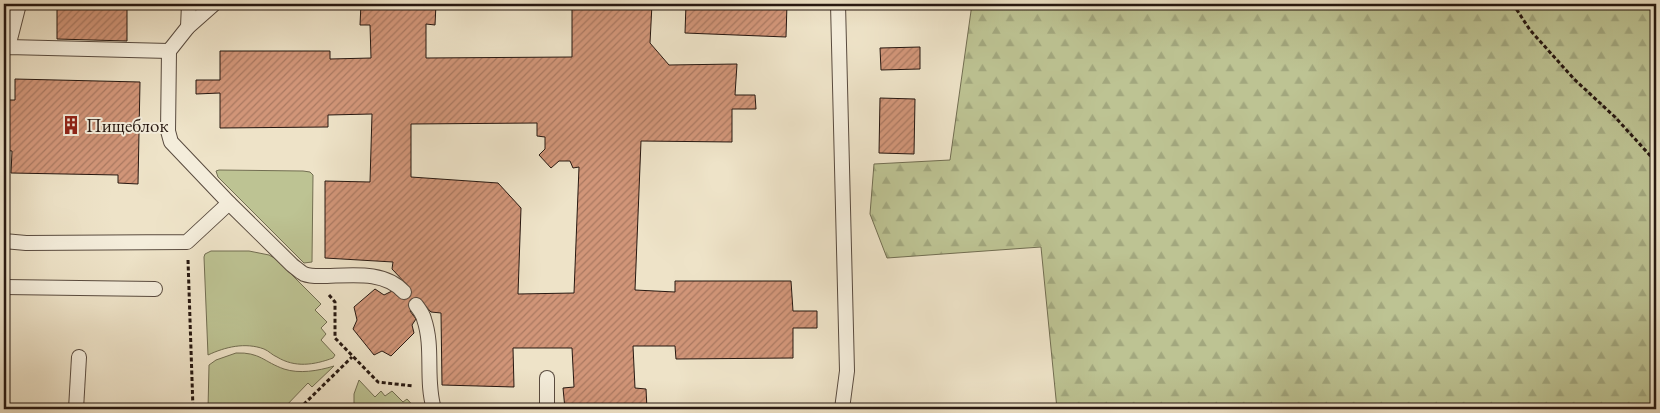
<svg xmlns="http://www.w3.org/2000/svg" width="1660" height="413" viewBox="0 0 1660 413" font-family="'EB Garamond',serif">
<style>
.grass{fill:#bdc393;stroke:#726e52}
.forest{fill:url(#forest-firs);stroke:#726e52}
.building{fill:url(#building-hatch);stroke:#271811;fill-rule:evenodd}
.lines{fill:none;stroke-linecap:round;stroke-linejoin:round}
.lane-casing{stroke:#594b3f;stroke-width:16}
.path{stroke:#271811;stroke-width:3;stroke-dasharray:4 2.5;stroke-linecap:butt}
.lane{stroke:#f4eddb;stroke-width:14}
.labels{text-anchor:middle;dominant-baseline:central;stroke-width:4;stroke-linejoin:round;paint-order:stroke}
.poi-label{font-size:19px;fill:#271811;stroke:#f4eddb;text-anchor:start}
</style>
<defs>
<pattern id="forest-firs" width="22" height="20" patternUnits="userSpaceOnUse" patternTransform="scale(1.25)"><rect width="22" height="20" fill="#bdc393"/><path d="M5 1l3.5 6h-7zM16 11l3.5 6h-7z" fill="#a2a77e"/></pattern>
<pattern id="building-hatch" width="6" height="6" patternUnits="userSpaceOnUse" patternTransform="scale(1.25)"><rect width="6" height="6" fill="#d19578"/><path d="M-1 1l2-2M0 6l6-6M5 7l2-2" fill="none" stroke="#aa7961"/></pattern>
</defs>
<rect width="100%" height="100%" fill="#eee3c8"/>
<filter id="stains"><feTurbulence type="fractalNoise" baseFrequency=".004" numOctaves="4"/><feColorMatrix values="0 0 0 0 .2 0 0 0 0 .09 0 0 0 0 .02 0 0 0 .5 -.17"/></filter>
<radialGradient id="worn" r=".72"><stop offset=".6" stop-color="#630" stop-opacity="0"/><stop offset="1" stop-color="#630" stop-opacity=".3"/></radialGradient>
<!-- grass -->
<g class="grass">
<polygon points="219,170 303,171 310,172 313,175 312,262 304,263 218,177 216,171"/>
<path d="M211,251h38l20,4 7,4 45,45 -6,6 12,12 -6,6 5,6 -5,6 14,15 -2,3c-19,7 -38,10 -56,-1 -5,-2 -8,-6 -13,-8 -19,-7 -39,-2 -56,6l-4,-98 1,-3z"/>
<path d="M236,353c24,-1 28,9 48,16 15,5 34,2 50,-3l-22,21 -4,-4 -25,26h-75l1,-44 7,-5z"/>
<polygon points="359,380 375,397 381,391 385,396 392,391 403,402 407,399 416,409 354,409 354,394"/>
</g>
<!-- forest -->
<polygon class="forest" points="972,4 1656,4 1656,409 1057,409 1041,247 887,258 870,214 874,164 950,160"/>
<!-- building -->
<g class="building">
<polygon points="57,4 127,4 127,41 57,39"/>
<path d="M361,4h75l-1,21 -9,-1v34l146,-1v-53h80l-2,39 19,22 68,-1 -2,31h20l1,14h-24v33l-91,-1 -6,149 40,2v-11h116l2,30h24v17h-24v30l-117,1 -1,-13h-42l2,42 11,1 1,20h-82l-2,-21 11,-1 -2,-39h-59l1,39 -72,-2 -1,-72 -10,-1 -11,-12 -10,11 6,8 -4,6 2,8 -23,23 -9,-5 -8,4 -21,-26 4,-9 -3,-13 21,-18 9,6 8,-4 7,6 10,-10 -17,-18 1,-7 -68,-4v-77l45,1 2,-68 -44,1v12l-108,1v-35l-24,1v-14h24v-29h110v8l41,-1 -1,-33h-10zM537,123v13l8,1v12l-6,6 12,13 8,-7h11l3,7 6,-1 -5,126 -56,1 3,-86 -23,-25 -87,-6v-53z"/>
<polygon points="686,4 787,4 786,37 685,33"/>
<polygon points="920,47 920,69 881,70 880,48"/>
<polygon points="15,79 140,82 138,184 118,183 118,175 11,173 12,151 4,150 4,100 15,100"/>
<polygon points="880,98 915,99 914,154 879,153"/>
</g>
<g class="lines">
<!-- lane casing -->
<g class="lane-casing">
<g id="lane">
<polyline points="838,4 847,371 842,409"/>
<polyline points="188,27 189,4"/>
<polyline points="8,47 19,4"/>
<polyline points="4,49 8,47 169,51 188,27 214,4"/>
<path d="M169,51l-1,80 3,11 58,61 63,62c4,3 8,7 12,9 8,3 16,2 23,2 27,-1 58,-5 77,16"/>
<polyline points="4,241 26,243 187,242 229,203"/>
<polyline points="4,287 155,289"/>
<path d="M416,305c3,4 7,9 8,14 10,29 1,61 10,90"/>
<polyline points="76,409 79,357"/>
<polyline points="547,409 547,378"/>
</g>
</g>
<!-- path -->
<g class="path">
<polyline points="1513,4 1530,30 1574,79 1615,117 1656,162"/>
<polyline points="188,260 193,409"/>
<polyline points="329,295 335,302 335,338 378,382 413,386"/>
<polyline points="299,409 352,357"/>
</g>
<!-- lane -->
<use href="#lane" class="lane"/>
</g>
<!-- icons -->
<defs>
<g id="building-bare" transform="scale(1.5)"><path d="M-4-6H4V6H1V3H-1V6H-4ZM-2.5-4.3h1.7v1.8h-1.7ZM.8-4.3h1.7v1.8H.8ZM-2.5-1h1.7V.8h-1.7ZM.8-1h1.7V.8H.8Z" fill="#8f2418" stroke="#f4eddb" stroke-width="2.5" paint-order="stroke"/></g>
</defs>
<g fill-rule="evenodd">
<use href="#building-bare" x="71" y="125"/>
</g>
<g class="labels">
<!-- poi labels -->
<g class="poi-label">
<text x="86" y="125">Пищеблок</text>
</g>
</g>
<!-- margin -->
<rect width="1660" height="413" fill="none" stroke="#eee3c8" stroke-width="20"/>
<rect x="5" y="5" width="1650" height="403" fill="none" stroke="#271811" stroke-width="2.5"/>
<rect x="10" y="10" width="1640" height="393" fill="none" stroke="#271811"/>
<rect width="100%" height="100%" filter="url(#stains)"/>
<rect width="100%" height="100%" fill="url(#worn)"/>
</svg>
